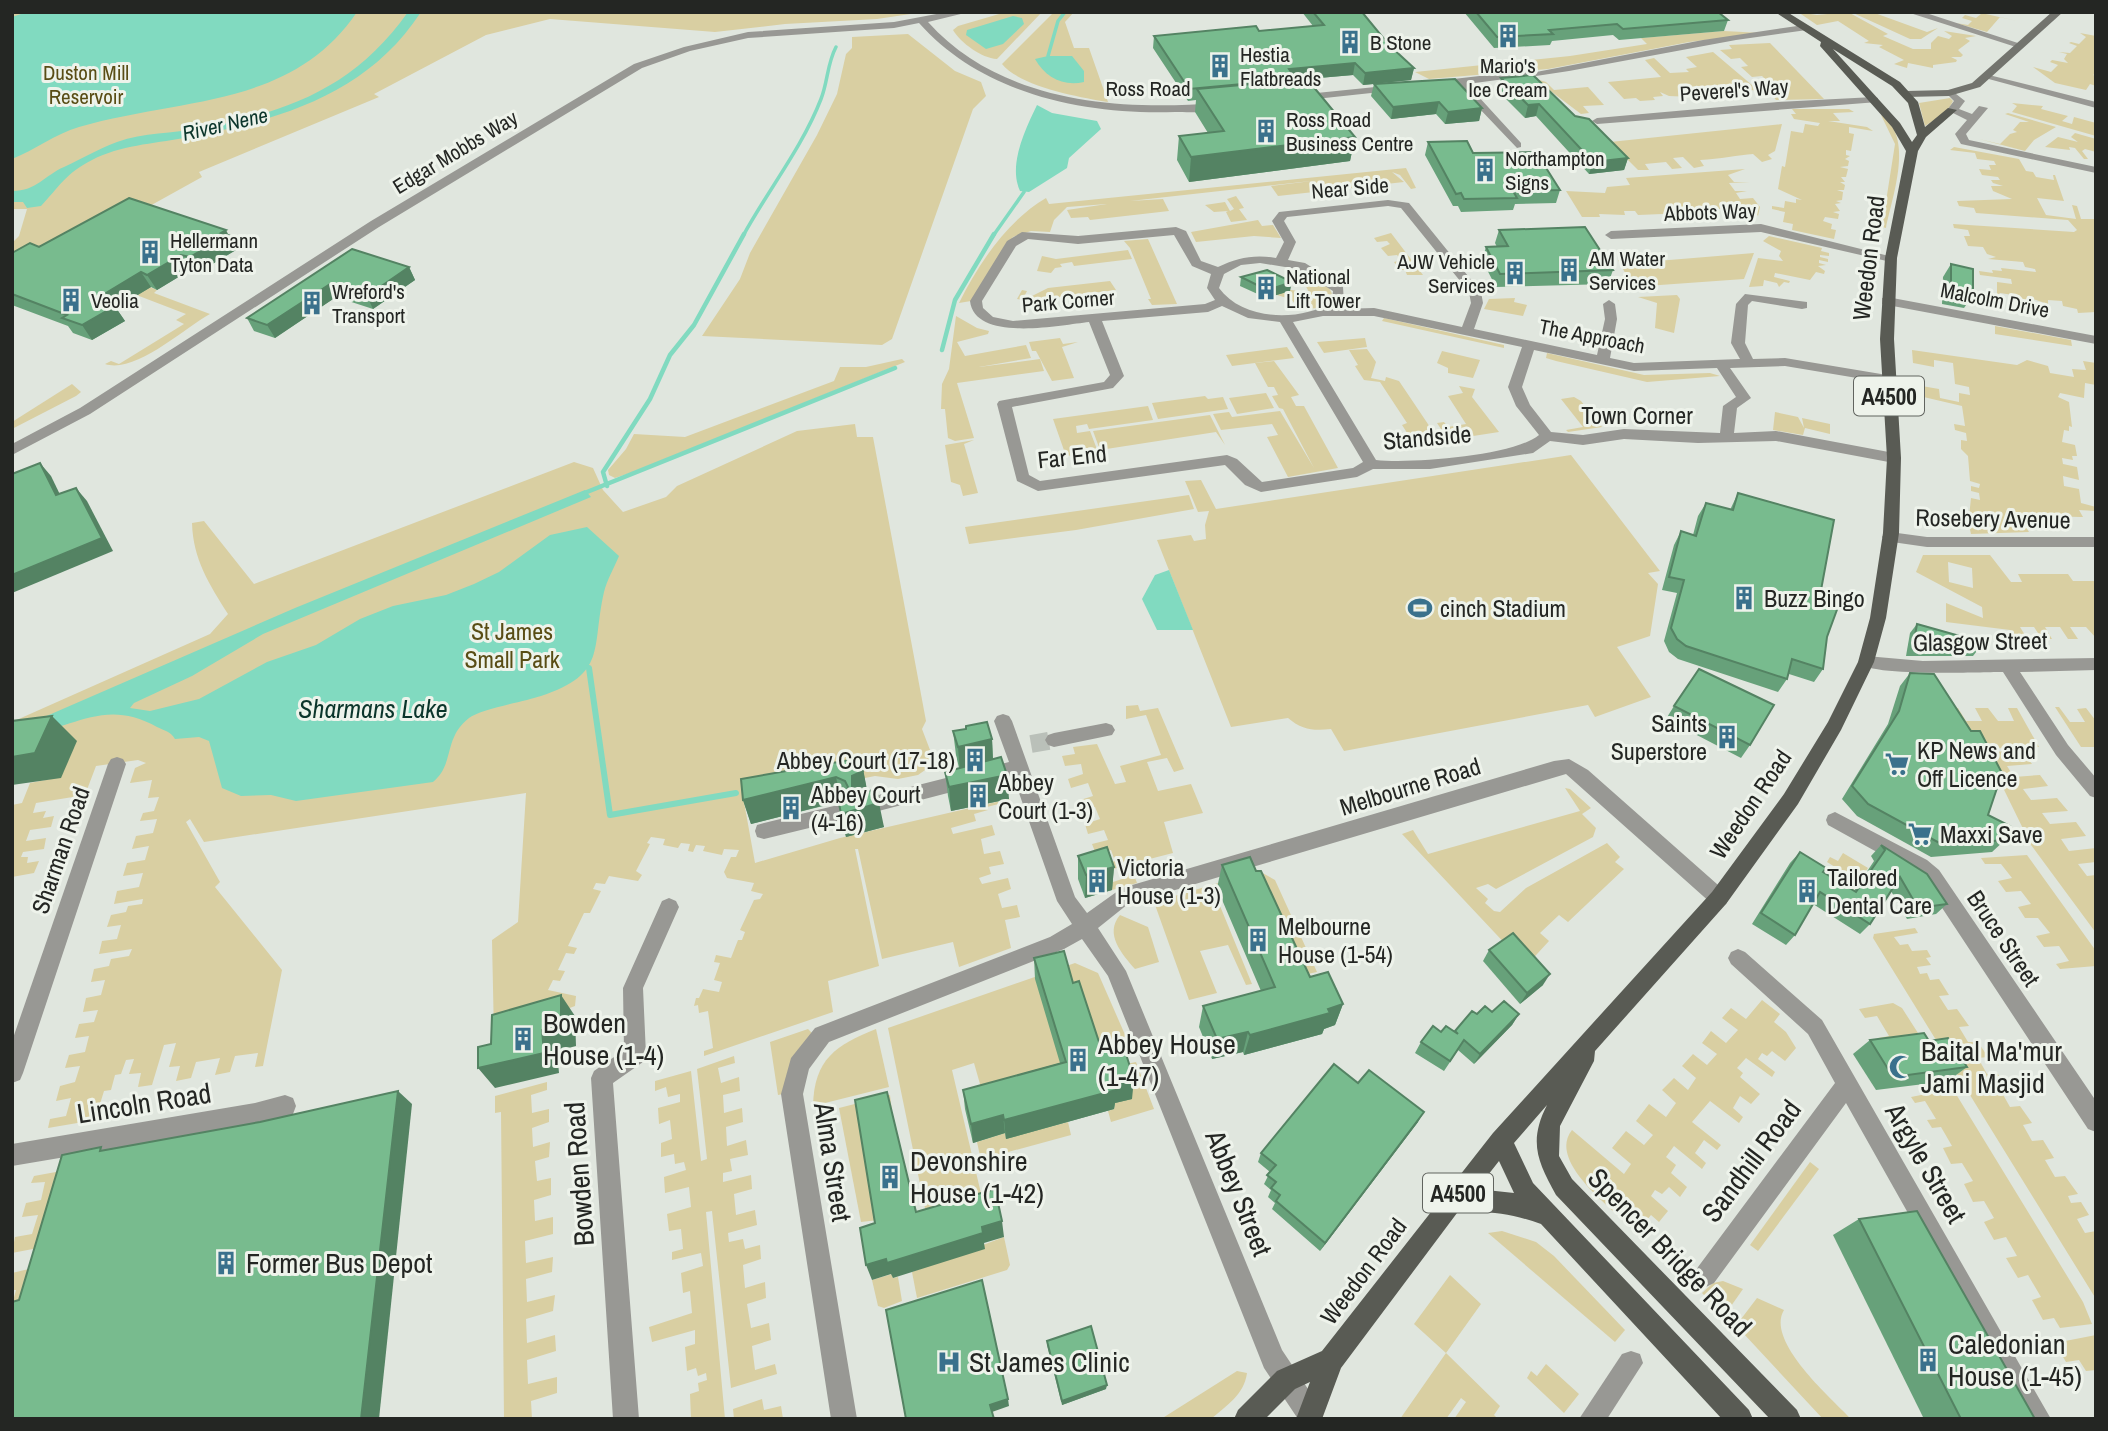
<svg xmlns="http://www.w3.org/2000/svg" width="2108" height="1431" viewBox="0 0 2108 1431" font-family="'Archivo Narrow',sans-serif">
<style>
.green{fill:#d9cfa2;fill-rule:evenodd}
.water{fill:#81dac0}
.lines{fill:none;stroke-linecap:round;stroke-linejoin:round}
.stream-far2{stroke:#81dac0;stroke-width:3.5}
.stream-far1{stroke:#81dac0;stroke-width:4.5}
.stream{stroke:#81dac0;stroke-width:6}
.street-tunnel{stroke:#bac0b9;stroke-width:18;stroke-dasharray:18 9;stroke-linecap:butt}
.street{fill:#989894;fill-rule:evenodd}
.secondary{fill:#73746e;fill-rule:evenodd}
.primary{fill:#595b54;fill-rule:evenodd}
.wall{fill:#67a17a}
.shaded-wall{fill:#548363}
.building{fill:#78bb8e;stroke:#548363;stroke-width:2}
.labels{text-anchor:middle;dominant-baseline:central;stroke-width:6;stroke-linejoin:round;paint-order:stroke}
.far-poi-label{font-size:21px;fill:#242623;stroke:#eef3eb;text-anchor:start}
.far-park-label{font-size:21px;fill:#594d15;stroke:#eef3eb}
.far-street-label{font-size:21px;fill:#242623;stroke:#eef3eb}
.far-water-label{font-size:21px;font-style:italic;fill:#0b352b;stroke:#eef3eb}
.shield{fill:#eef3eb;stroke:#61645f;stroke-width:2}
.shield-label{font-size:23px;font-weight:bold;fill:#242623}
.street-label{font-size:24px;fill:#242623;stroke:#eef3eb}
.poi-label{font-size:24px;fill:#242623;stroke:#eef3eb;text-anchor:start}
.park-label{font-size:24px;fill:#594d15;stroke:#eef3eb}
.water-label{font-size:26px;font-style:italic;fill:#0b352b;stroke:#eef3eb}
.near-poi-label{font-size:28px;fill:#242623;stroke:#eef3eb;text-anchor:start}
.near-street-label{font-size:28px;fill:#242623;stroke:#eef3eb}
</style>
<rect width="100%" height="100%" fill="#e0e6de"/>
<!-- green -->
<g class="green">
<path d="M12,12h912l-47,7 -92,5 -70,8 -165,-13 -64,16 -112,59 5,3 -180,75 3,5 -137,76 92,37 -3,3 56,21c-27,15 -75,60 -105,50l6,-3 8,3 65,-40 -8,-4 10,-6 -146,-56h-28v-15l7,-7 8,-27h-15z"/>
<path d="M1006,12h36l-45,47c-16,-1 -36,-16 -44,-29l5,-4z"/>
<path d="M1054,12h20l-9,10 9,26h15l19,54c-29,-5 -87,-15 -106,-38z"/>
<polygon points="1798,12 1817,15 1848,12 1888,34 1883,36 1913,49 1931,49 1931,43 1938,36 1949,39 1952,36 1944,31 1976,36 1965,38 1970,41 1958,50 1963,55 1961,57 1951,57 1957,60 1956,62 1933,65 1933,68 1908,63 1907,68 1894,64 1904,60 1879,47 1883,45 1864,43 1869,41 1838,21 1817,25"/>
<polygon points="1851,12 1872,12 1927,32 1938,28 1921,39 1910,39"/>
<polygon points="1977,12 2017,21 2000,17 1987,32 1956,23 1968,25 1972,21 1962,18 1965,15 1976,18 1981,14"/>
<polygon points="1724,31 1762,33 1689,42 1548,69 1429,79 1415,72 1570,56 1647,44 1641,38"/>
<polygon points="2080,33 2096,36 2096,73 2093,75 2096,76 2096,86 2090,84 2086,90 2055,83 2033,67 2051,72 2058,65 2050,62 2052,60 2068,63 2064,59 2067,54 2059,52 2070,53 2077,46 2069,43 2071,42 2079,44 2086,37"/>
<polygon points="908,34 955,71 981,82 986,96 973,109 892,339 882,345 702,336 740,279 750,253 817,135 837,94 846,54 852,48 852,37"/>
<polygon points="1770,43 1824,99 1776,100 1772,95 1781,94 1762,76 1752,77 1741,67 1748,66 1740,58 1731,59 1720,50 1732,49 1729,45"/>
<polygon points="1713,52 1759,91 1718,86 1713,87 1718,92 1691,94 1693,97 1669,96 1660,92 1663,96 1653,97 1655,100 1640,101 1636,98 1624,99 1608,82 1661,77 1645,60 1654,58 1670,73 1689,72 1686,69 1697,67 1686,57"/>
<polygon points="1536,79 1546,82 1554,90 1588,87 1604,105 1583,106 1589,113 1581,114 1544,86 1501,90 1495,84"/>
<polygon points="1950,98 1953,101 1947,112 1925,126 1919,103"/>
<polygon points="2012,103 2043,106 2041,109 2068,116 2062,121 2072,124 2074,117 2096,123 2096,136 2012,112 2017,106"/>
<polygon points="1792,109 1849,109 1854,112 1833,113 1840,121 1828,121 1867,127 1873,131 1849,127 1849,133 1854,134 1851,151 1846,150 1846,155 1850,156 1845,159 1849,161 1848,166 1840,167 1848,169 1846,177 1841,177 1845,182 1840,182 1845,185 1844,190 1837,190 1843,192 1842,200 1836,201 1841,203 1835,204 1840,211 1833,212 1839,214 1838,219 1825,217 1823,221 1832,224 1831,229 1836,230 1834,239 1792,230 1793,224 1783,222 1785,212 1772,209 1772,206 1784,208 1785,201 1796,203 1796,199 1802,200 1778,189 1782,166 1785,167 1791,131 1803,133 1805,124 1818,126 1820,123 1794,119 1791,114 1796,114"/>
<polygon points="2008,113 2056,127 2034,140 2025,151 1979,139 2000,144 2010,134 2017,132 2013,130 2020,122 2029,122 2005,114"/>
<path d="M1881,115c34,22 11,82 5,113l-4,-1 13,-83z"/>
<path d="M1782,124l-7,27 -7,4 4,4 -10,3 -9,-8c-14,1 -33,5 -53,6l4,6 -10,2 -11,-11 -10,1 9,10 -10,1 -6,-7 -21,2 4,6h-11l-28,-28z"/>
<polygon points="2075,133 2096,139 2096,152 2085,149 2082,151 2088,159 2084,159 2075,148 2069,147 2070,150 2045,147 2058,137 2078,142 2071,137"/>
<polygon points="1954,147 2019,159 2026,171 2033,172 2036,177 2054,180 2053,175 2055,175 2064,201 2037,198 2046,215 2076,219 2072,205 2077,206 2081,219 2096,219 2096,312 2078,313 2077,309 2063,306 2062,301 2048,300 2048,304 2033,299 2033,304 2014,299 2013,295 2000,293 1997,296 1997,282 2012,284 2011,279 1980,275 1979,271 1993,273 1992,270 2002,271 2001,268 2036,272 2035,269 2025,267 2023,262 1988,259 1996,257 1987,254 1983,247 1968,246 1964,236 1970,236 1968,230 1954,228 1953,224 2074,232 2077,230 2068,220 1976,213 1974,208 1959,206 1957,201 2012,199 1993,191 1991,186 2003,186 1993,183 1991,180 2000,180 1998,177 1982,175 1979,169 1991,170 1989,165 1996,165 1994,161 1977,159 1975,153 1950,150"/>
<path d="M1406,168l10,20 -5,1 -11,-14 -8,-3 12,10 -126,14 -7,-10 49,-6 -190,21 33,-2 6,12 -79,9 -2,-3 -17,1 -4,-8 40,-6 -40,3 -13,13 -4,12 -19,-1 -18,6 -42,64 -12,2c20,-40 48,-82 87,-105l3,6z"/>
<polygon points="1745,169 1728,175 1734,182 1750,182 1729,183 1735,191 1747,191 1736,193 1740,199 1753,198 1760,207 1758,216 1752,208 1736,208 1731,203 1719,204 1722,209 1710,209 1711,212 1638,215 1635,211 1624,211 1625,215 1599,214 1600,217 1582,217 1566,191 1605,193 1607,187 1630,185 1626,178"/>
<polygon points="1236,196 1244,208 1239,209 1247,220 1231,222 1226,212 1228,211 1214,212 1205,205 1225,202 1230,211 1234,209 1227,199"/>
<polygon points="1258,220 1262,226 1273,225 1281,238 1254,236 1196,242 1191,232"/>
<polygon points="1391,233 1423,275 1407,275 1405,270 1400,270 1394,262 1401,260 1397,255 1388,256 1381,248 1390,244 1387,241 1377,242 1374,238"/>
<polygon points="1769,236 1822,248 1821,251 1829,253 1829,256 1820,255 1820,257 1828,259 1828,262 1819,260 1819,263 1826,265 1818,266 1825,271 1824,274 1816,272 1810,280 1775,273 1774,277 1790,281 1789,283 1784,282 1779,287 1777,283 1764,280 1763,286 1749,287 1758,258 1783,261 1779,256 1781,251 1763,241"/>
<polygon points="1148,239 1177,304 1152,305 1148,299 1151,299 1130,248 1124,241"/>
<polygon points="1128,250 1132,259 1074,266 1072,262 1060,264 1062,267 1055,268 1051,273 1037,271 1042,256 1056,259"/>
<polygon points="1754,253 1744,279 1646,286 1633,287 1618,260 1657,261"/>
<path d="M1289,277c17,1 43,0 44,23l-15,8 -16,1 -12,-10 -13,-4 5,-6 27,3 -5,-9h-11z"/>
<polygon points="1110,281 1116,290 1028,301 1017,299 1022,290 1027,291 1025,295 1032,296 1048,288"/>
<polygon points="1677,295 1680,299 1674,333 1655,328 1657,303 1638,297"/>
<polygon points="1515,298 1514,302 1527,305 1523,316 1484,309 1489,299"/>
<polygon points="956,316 977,328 989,331 988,334 957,342 965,356 1026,345 1031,358 979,367 1040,359 1044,371 957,383 974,438 955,441 948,438 945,409 941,409 942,384 949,369"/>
<polygon points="1384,318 1504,345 1504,348 1382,321"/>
<polygon points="1995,326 2071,340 2072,346 1995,334"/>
<polygon points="1060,338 1063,344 1078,342 1062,347 1074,378 1052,381 1036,351 1032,351 1029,342"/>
<polygon points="1365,338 1367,347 1324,353 1317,342"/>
<polygon points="1287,347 1294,358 1232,366 1226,355"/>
<polygon points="1367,349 1376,362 1371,378 1385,381 1386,377 1399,381 1434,433 1443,432 1437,423 1444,422 1448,427 1466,424 1448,396 1463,393 1459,386 1475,389 1472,397 1499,432 1415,445 1402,425 1407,423 1380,382 1364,380 1355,366 1358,365 1349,350"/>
<polygon points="1912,350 2017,365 2027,360 2048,366 2050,373 2074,377 2072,369 2086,370 2083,361 2096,363 2096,385 2085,383 2084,398 2060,393 2058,397 2069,402 2072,427 2069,426 2069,431 2064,430 2062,442 2075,445 2077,456 2072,456 2073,460 2062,458 2063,464 2077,467 2079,480 2063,476 2064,486 2079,489 2081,503 2096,507 2096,511 2079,510 2083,517 2080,517 2018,515 2029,532 1971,534 1969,525 1981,527 1980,520 1969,517 1971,498 1980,500 1979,493 1971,491 1971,486 1979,488 1980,484 1970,481 1968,456 1961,449 1961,440 1967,441 1966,433 1955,430 1954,424 1965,426 1962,406 1915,395 1916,385 1939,389 1940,398 1959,402 1959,393 1970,395 1969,387 1955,384 1953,363 1934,360 1934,367 1913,363"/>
<polygon points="1442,351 1480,360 1473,378 1448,373 1448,368 1437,363"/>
<polygon points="1547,353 1644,375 1710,373 1720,376 1647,382 1556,361 1546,358"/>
<polygon points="902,359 905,362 630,473 615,478 609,475 608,470 626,449 634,434 685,437 834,381 840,367 866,367"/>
<polygon points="1274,361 1299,395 1291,397 1296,406 1304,406 1338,468 1288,477 1267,437 1278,435 1272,424 1221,430 1213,414 1229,412 1232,417 1280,411 1314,468 1283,409 1279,408 1272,396 1278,395 1274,387 1268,387 1255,363"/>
<polygon points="72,384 81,392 76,396 12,429 12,422"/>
<polygon points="1266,393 1274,408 1237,414 1229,398"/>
<polygon points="1205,396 1208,399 1223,397 1228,409 1158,419 1152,403"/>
<polygon points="1574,397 1581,401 1602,427 1568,432 1566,430 1583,427 1561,399"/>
<polygon points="1148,406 1153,420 1089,429 1087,424 1076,426 1077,433 1090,431 1098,452 1066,456 1053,419"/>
<polygon points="1775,412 1798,417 1804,428 1802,418 1830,424 1830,434 1805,428 1803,435 1773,430"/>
<polygon points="1210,415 1225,445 1216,432 1100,450 1093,431"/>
<path d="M855,424l2,13h16l53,284 -4,8 13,34 -17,12 -20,4 -23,-3 -131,26 11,61 85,-25 169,-39 1,2 -23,6 1,3 -14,4 2,7 -25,7 2,6 39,-9 3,10 -14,4 3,15 16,-3 4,13 -15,3 2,7 -12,4 3,6 26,-6 3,11 -13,5 4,14 15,-3 3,12 -15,3 6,28 -52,19 -6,-25 -71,17 -24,-110h-3l24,117 -51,15 5,31 -129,44v-5l9,-3 -5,-37 -9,2 -1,-8 -4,1 2,-8h3l4,-9 16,3 3,-10 -8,-2 6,-17 -6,-1 2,-7 15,3 7,-18h4l3,-8 -5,-2 14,-30 6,-1 3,-5 -12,-3 3,-8 -27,-5 -3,-6 7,-15h5l3,-7 -15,-1 -2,6 -19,-4 2,-5 -9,-1 -3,7 -5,-1 2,-7 -9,-1 -3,5 -15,-3 2,-6 -14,-2 -4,6 3,1 -14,27 6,4 -4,6 -29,-5 -4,8 -9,-1 -3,6 8,2 -11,22h-6l-16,33 9,2 -3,6 -8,-1 -8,17 7,1 -5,10 -7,-1 -5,10 28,6 -1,10 -81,30 -2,-96 26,-18 8,-129 -322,49 -14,-23 -4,3 34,60 -5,5 67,83 -19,96 -8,1 3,-14 -23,3 -5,16 -15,3 5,-17 -24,4 -5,16 -15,3 4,-15 -11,1 7,-24 -12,2 -12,40 -14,2 3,-14 -12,1 5,-15 -8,1 -5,14 -6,1 -4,15 -7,1 -9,29 -47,8 2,-9 16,-3 5,-18 -15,3 4,-15 15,-4 5,-16 -15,2 4,-13 16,-3 4,-16 -14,2 4,-14 15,-2 4,-12 -15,2 3,-14 15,-3 4,-15 -14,2 3,-13 15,-3 2,-7 18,-3 3,-7 -33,5 3,-13 15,-2 4,-14 -14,2 4,-12 15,-3 2,-6 14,-2 1,-5 -29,5 3,-13 22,-4 4,-14 -20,3 4,-13 18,-3 4,-14 -17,3 4,-13 17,-3 4,-14 -17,2 3,-8 11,-2 5,-14 -11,1 4,-18 -22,3 5,-15 11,-5 -8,-3 -42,6 -11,29 -49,8 -3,10 13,-2 -3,7 11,-2 -3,11 -21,3 -4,11 20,-3 -2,11 -21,3 -2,5h7l-1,6 12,-2 -5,12 -22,4v-72l10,-2 8,-20 31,-6 -49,-55 198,-88 18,-20c-19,-30 -35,-55 -36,-91l12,-2 50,63 320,-122 19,6 10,22 20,22 43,-15 11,-11 120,-55z"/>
<polygon points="974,440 964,444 978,493 963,496 960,485 951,482 945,445"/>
<path d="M1571,455l89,116 -12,2 10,11 -8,52 -33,11 34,50 -56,20 -7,-12 -244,46 -13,-22c-17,2 -29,1 -43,-11l-57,9 -74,-187 34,-5 3,6 12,-2 -1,-14 4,-14 -11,1 -13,-31 16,-1 15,29z"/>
<polygon points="1189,495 1194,509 1076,530 969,544 965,527"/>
<path d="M1923,555h67l21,27h11l-4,-8h50l5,7h23v57l-10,-11h-16l8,12h-10l-8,-12h-15l7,12h-10l-8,-12h-14l8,13 -11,1 -7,-11 -64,-8v-19l37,15 -1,-11 -66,-35zM1948,562l24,6 1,20 -24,-6z"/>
<polygon points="1138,705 1140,711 1158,708 1184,769 1174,772 1167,758 1147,762 1158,791 1191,784 1203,813 1164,822 1173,853 1130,864 1137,883 1112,890 1110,883 1122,879 1117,868 1101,872 1098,866 1115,861 1111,850 1096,854 1092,844 1108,840 1104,830 1088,834 1085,824 1100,819 1095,807 1080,810 1077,801 1093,796 1088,783 1071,788 1068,779 1083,774 1081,764 1065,766 1062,756 1075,754 1073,747 1097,744 1115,784 1126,782 1120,766 1161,755 1146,715 1126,719 1126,706"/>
<polygon points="2055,707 2059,707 2070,722 2085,722 2077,709 2086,708 2096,721 2096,747 2081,747"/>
<polygon points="1958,708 1966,721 1982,721 1975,708 1988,708 1998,721 2014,721 2008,708 2017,708 2039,747 1971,749 1947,709"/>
<polygon points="2014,751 2023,752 2032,764 2007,766 2014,777 2040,775 2048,786 2023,789 2031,800 2057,798 2068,811 2042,813 2050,824 2076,822 2086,836 2061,839 2069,851 2096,848 2096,862 2078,864 2087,876 2096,875 2096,933 2031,845 1987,755 1989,752"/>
<polygon points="1565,788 1570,789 1591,808 1582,814 1596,828 1593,837 1496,889 1488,884 1476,888 1488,899 1485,903 1494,911 1500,912 1526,888 1607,843 1620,857 1615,862 1624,869 1568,922 1559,915 1540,933 1549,941 1526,966 1402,834 1413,830 1428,854 1580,811"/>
<polygon points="1843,853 1868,868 1848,898 1827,879 1835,867 1827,862 1830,857 1838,861"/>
<polygon points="2027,855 2096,951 2096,966 2060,969 2056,964 2069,961 2059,946 2044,947 2036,936 2050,933 2038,918 2025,918 2018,907 2031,904 2021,891 2006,892 1998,881 2012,878 2001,864 1985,864 1981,858"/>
<polygon points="1259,871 1275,880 1317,972 1293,977 1223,900 1218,901 1252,984 1246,985 1228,945 1200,951 1217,993 1189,1000 1154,902"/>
<path d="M1120,915l28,12 11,35 -24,7c-13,-15 -31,-35 -15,-54z"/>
<polygon points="1915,928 1918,933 1894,937 1900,945 1908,944 1912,951 1927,950 1931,957 1926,958 1931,965 1917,967 1920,974 1927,973 1930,980 1939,979 1949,995 1939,996 1948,1010 1957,1009 1969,1026 1959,1027 1968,1042 1978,1042 1988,1057 1978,1058 1987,1074 1997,1073 2010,1090 2001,1091 2010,1107 2020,1106 2032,1123 2023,1125 2032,1141 2043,1140 2054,1158 2045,1160 2055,1177 2065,1176 2078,1194 2068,1196 2071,1203 2081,1202 2089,1215 2077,1219 2085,1233 2096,1231 2096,1299 1873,938 1874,934"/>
<polygon points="1075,963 1098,973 1126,1037 1092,1046 1061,1065 984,1098 974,1063 952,1070 983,1202 927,1218 888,1028"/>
<path d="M1762,1000l18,14 -6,8 12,10 10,16 -11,13 -13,-10 -5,5 -5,-3 -4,6 17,13 -3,5 -26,-19 -9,10 6,5 -3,4 20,17 -9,10 -11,-8 -7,12 10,9 -4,6 -29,-22 -18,21 29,23 -4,5 -13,-10 -9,13 11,10 -4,6 -28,-23 -8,11 10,8 -5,8 16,14 -7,10 -11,-10 -7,7 -7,-4 -4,6 17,15 -9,11 -8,-7 -14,17c-21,-20 -91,-70 -65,-102l52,44 7,-10 -19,-16 14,-17 18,14 9,-10 -17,-14 13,-17 17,13 10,-14 -14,-13 12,-12 14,12 8,-12 -14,-12 11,-12 14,11 10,-11 -15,-11 9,-12 15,12 12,-13 -16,-12 9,-10 15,11z"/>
<polygon points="1893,1003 1902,1008 1925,1044 1883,1049 1878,1038 1889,1036 1877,1016 1865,1018 1859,1009"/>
<path d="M808,1029l5,5c-19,19 -25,33 -30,60l-5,1 -8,-53z"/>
<path d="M876,1029l13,58 -76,19c1,-47 23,-61 63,-77z"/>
<polygon points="734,1056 735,1063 718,1068 721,1083 739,1077 740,1091 723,1095 724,1113 742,1108 743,1122 726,1127 727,1146 746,1140 748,1155 730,1159 732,1171 723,1173 723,1182 751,1175 752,1189 734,1194 736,1215 755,1210 757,1225 728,1233 729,1242 743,1239 745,1249 760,1245 761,1259 743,1265 745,1288 765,1282 766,1298 747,1304 751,1328 769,1323 771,1340 752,1346 755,1370 775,1364 777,1374 731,1388 712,1211 706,1212 725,1419 691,1419 690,1394 699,1391 698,1383 707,1380 706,1373 698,1376 696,1368 687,1371 685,1347 695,1344 695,1330 652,1342 649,1327 692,1313 690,1291 683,1293 681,1273 703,1266 701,1253 672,1260 672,1252 683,1249 681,1229 669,1231 667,1214 691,1207 689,1187 665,1193 664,1177 686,1170 684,1162 675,1164 674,1154 661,1157 661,1143 672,1139 670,1120 659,1124 658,1108 680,1102 680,1094 668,1097 666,1087 655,1091 655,1081 691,1071 701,1161 707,1159 697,1069"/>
<polygon points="1136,1062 1154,1109 1111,1122 1108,1111 1114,1109 1121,1065"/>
<polygon points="1948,1081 2083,1302 2092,1324 2060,1328 2054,1318 2043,1320 2032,1300 2041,1297 2028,1275 2018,1278 2006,1258 2017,1256 2006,1237 1994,1240 1984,1222 1994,1218 1984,1201 1973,1202 1964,1184 1973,1181 1962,1163 1951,1164 1943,1148 1952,1146 1941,1127 1932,1128 1927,1120 1936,1119 1925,1101 1915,1103 1911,1097 1931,1093 1925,1084"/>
<polygon points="547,1082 547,1090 531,1095 532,1113 549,1109 549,1122 532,1128 533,1147 550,1142 549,1157 535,1161 537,1181 551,1178 551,1195 534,1200 535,1221 553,1217 553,1234 525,1241 526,1263 553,1257 552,1272 526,1279 527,1302 555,1295 553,1311 526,1319 527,1343 555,1335 556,1351 527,1360 528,1384 557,1377 557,1393 531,1401 532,1419 504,1419 501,1112 495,1113 495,1096"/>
<polygon points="890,1095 892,1111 878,1220 861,1222 839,1108"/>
<polygon points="1068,1122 1071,1135 986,1158 980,1156 977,1142 1005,1133 1006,1138"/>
<polygon points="1810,1162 1819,1169 1758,1251 1750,1245"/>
<polygon points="83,1167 43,1309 12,1305 16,1290 12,1290 12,1273 33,1268 38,1248 12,1253 15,1237 32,1234 38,1215 22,1217 26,1203 41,1200 45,1182 31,1183 34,1176"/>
<polygon points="1502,1231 1536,1242 1554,1256 1625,1330 1615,1342 1488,1233"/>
<polygon points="1004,1237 1010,1265 1007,1270 917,1298 912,1272"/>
<polygon points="892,1274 893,1278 898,1277 902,1301 884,1308 878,1306 872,1280"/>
<polygon points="1450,1275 1481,1304 1446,1353 1500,1406 1494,1415 1498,1419 1454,1419 1466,1402 1461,1398 1446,1419 1400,1419 1446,1353 1414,1324"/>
<polygon points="1723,1281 1743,1289 1724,1316 1702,1293 1713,1283"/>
<path d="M1757,1298l27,12c-19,31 47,88 67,109h-28l-80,-86 -5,-10z"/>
<polygon points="2096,1335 2096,1370 2086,1371 2079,1360 2066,1362 2055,1343"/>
<polygon points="1546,1364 1579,1394 1564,1413 1527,1378 1531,1371 1537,1376"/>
<path d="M1237,1371l10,2c-3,22 -20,32 -36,46h-50z"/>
<polygon points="762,1399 764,1410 781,1406 783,1419 734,1419 733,1409"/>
</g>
<!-- water -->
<g class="water">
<path d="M27,12h330c-66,97 -176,85 -278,115 -24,7 -44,23 -67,32v-142z"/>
<path d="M408,12h13c-55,84 -143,108 -237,126 -32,6 -63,7 -92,22 -26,13 -33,27 -51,46l-14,2 -4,-6h-11v-11c25,0 33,-16 52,-24 17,-8 34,-18 53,-25 27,-10 55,-8 84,-14 88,-16 154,-41 207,-116z"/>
<polygon points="1013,16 1022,18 1024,24 1003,44 986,49 966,35 967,30"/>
<path d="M1048,56h24l12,15v11c-21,5 -39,-5 -49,-23z"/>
<path d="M1037,105l15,8 45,8 4,8 -32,29 -2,10 -38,24 -9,-1c-12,-26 5,-61 17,-86z"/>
<path d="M585,490l6,7 -328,137 -71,42 -58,27 -4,5 20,3 49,-12 68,-37 49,-17 44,-26 33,-13 53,-11 28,-11 25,-12 51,-37 37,-8 32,29c-5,12 -12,24 -15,36 -13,57 4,82 -63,104 -15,5 -62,14 -72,22 -26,20 -14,46 -36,64l-137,19 -25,-6 -30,1 -19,-8 -13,-47 -10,-4 -24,2c-5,-8 -10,-8 -18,-12 -60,-34 -92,13 -145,4l283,-123z"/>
<polygon points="1169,570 1193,630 1157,630 1142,599 1155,575"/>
</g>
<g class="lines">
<!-- stream-far2 -->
<g class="stream-far2">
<polyline points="1048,56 1058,21 1065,12"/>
<path d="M743,236c25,-46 59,-88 78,-137 7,-18 6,-35 15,-52"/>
<polyline points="993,236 1024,192"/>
</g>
<!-- stream-far1 -->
<g class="stream-far1">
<polyline points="942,350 955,300 994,234"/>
<polyline points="607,486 603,472 650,399 670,355 694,325 744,234"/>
<polyline points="582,494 895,368"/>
</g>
<!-- stream -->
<polyline class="stream" points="589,668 610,815 736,793"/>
<!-- street-tunnel -->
<polyline class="street-tunnel" points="1031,744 1054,740"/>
<!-- street -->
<g class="street">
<path d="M947,12h22l-41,10c72,80 188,89 289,81l5,3c-11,8 -33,6 -47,6 -91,3 -193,-18 -256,-89l-25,5 -146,10 -58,13 -48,17 -263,159 -289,187 -78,41v-11l68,-36 291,-187 263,-157 50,-17 64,-15 146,-10z"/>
<polygon points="1907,12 1923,12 2024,45 2016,47"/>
<polygon points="1804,25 1809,28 1807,30 1736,40 1569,71 1536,76 1531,73 1703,40"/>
<polygon points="1523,71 1528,74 1527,76 1467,84 1521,143 1521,147 1517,148 1457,85 1436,87 1431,84 1436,81"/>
<polygon points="1985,74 2096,102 2096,108 1985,78"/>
<polygon points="1395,85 1400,88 1399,90 1297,101 1292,98 1297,95"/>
<polygon points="1951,90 1965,101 1959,109 1972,114 1979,106 1988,108 1966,134 1969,140 2096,167 2096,173 1961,144 1955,134 1967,120 1947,110 1954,101 1946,93"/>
<polygon points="1874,97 1878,98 1878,102 1597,124 1592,121 1597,118 1778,102"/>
<path d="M1388,200l21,3 72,89 2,11 -9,26 123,26 8,-36 -2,-15 6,-4 6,4 2,15 -7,39 24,5 106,-4 -9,-16 5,-39 9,-10 62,8v6l-5,1 -50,-8 -4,4 -3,38 8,16 32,-1 102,17 7,4 -7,4 -102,-17 -55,2 21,30 -14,10 -3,25 42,-2 118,22 7,5 -7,5 -118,-22 -78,2 -74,-4 -41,6 -33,-4 -17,12 -103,16h-57l-16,8 -96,15 -16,-7 -20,-20 -187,26 -21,-10 -20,-77 2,-3 105,-19 6,-7 -21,-53c-28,3 -114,21 -119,-21l37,-60 15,-9 56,4 98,-9 10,4 15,30 17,6c19,-9 36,-13 58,-9l8,-16 -12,-21 7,-9zM1388,206l13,2 68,84 2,11 -9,24 -88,-19 -35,1 5,-5 -1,-17 -38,-24 -17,-3 8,-18 -12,-21 3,-4zM1174,235l18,31 19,8 -4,14 8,12 -10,4 -192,17 -20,-4 -10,-9 -1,-7 34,-55 12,-7 50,5zM1260,263l37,6 36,22 -1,11c-32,20 -89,19 -113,-14l5,-14 17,-9zM1222,306l26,12 32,4 83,140 -10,6 -91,14 -25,-23 -10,-4 -187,26 -11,-6 -17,-68 101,-19 11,-12 -22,-55 106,-9zM1323,316h51l148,31 -14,40 8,19 23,29c-25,21 -129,29 -163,25l-83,-138zM1534,350l100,21 83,-3 19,29 -13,9 -3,27 -96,-4 -41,6 -32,-3 -21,-27 -8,-18z"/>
<polygon points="1761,224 1897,258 1891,262 1761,232 1611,239 1605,235 1611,231"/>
<polygon points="1887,297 2096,336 2096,344 1882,304 1882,298"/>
<polygon points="1890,532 1927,537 2096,537 2096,547 1927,547 1885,541 1882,537 1885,533"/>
<path d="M1866,656l57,5 173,-3v12l-76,2 48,73 28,33v20l-6,-2 -34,-41 -53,-83c-23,0 -136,5 -145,-10z"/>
<polygon points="1003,714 1009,716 1012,721 1075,897 1087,913 1122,888 1554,761 1569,759 1588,770 1726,892 1729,898 1726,904 1719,907 1712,904 1566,774 1128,904 1098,928 1126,971 1282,1350 1320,1407 1323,1419 1298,1419 1264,1368 1108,976 1082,939 1064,949 829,1042 809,1069 803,1094 857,1419 831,1419 781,1094 791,1058 815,1028 1050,937 1072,924 1057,901 1013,776 867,814 860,811 858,806 860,801 867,798 1009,762 994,721 997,716"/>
<polygon points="1106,723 1112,725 1115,730 1112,735 1054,747 1048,745 1045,740 1048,735 1054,733"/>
<polygon points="117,757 123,759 126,764 23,1073 20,1080 12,1083 12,1041 108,764 111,759"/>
<polygon points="842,804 849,807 851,812 849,817 842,820 764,839 757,837 755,831 757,825 764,823"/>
<polygon points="1835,812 1927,860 1939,870 2096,1101 2096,1132 2088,1129 1925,882 1913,872 1828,825 1826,820 1828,815"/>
<polygon points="669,898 676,901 679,907 643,988 646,1055 643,1062 613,1083 639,1419 613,1419 591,1078 594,1071 624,1050 623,988 662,901"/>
<polygon points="1738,949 1745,952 1822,1020 2051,1419 2024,1419 1846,1103 1714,1283 1706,1287 1698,1283 1694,1275 1698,1267 1835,1083 1808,1034 1731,964 1728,958 1731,952"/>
<polygon points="285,1095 293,1098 296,1106 293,1114 255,1125 12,1166 12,1144 255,1103"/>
<polygon points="1631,1351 1640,1354 1643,1363 1607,1419 1579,1419 1622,1354"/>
</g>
<!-- secondary -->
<polygon class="secondary" points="2052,12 2063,12 1980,87 1949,96 1906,97 1901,94 1906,91 1948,90 1972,83"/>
<!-- primary -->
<path class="primary" d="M1775,12h12l113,70 18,20 7,25 23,-19 9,2 -31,27 -8,14 -21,107 -3,81 7,119 -2,75 -13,85 -12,44 -33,68 -43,74 -72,100 -131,147 -1,10 -34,65 -1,30 13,23 225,231 4,9h-31l-214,-224c-18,-33 -28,-53 -9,-90l-33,38 19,40 216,227 4,9h-31l-181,-195c-28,-10 -54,-14 -84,-11l-116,155 -19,51h-26l14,-37 -15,7 -30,30h-31l4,-9 39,-39 45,-20 171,-218 219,-241 72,-98 44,-72 30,-60 12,-44 13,-85 4,-75 -7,-119 5,-81 21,-107 -14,-24 -72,-81 1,-4zM1833,49l59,37 16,17 9,32 -5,7 -12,-19zM1499,1161l15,32 -37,-4z"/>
</g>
<!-- wall -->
<g class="wall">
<polygon points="1302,12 1362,12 1389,45 1414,68 1411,80 1380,83 1482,108 1479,121 1445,124 1436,114 1391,119 1371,96 1374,84 1363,85 1353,75 1307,79 1355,137 1350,161 1189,182 1177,160 1179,136 1208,133 1195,112 1196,100 1188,101 1153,48 1154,36 1259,31 1313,26"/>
<polygon points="1464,12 1718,12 1728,20 1724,31 1619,40 1613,35 1552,41 1550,45 1494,48"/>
<polygon points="1501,78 1575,116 1628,158 1624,170 1589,174 1536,116 1525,118 1497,90"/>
<polygon points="1428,142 1473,153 1560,190 1556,203 1515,204 1513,210 1461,212 1458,206 1453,206 1425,155"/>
<polygon points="1499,230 1613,270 1608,284 1496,287 1482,260 1486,247 1497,247 1495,243"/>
<polygon points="234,245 236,250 199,272 190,270 157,290 151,287 116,308 125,321 92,340 73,333 68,326 12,305 12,253"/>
<polygon points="352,249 409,267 415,280 373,309 336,297 275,338 254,331 247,318"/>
<polygon points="1951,264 1973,295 1964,308 1942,304 1943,277"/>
<polygon points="1241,277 1290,291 1273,296 1262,296 1240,286"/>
<polygon points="1738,493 1821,590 1827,637 1823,669 1814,682 1789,674 1787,679 1778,692 1678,659 1669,652 1664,641 1677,593 1662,590 1674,545 1681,531 1693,535 1698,516 1706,503 1730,510"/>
<polygon points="1917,624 1980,647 1973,656 1906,656 1910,633"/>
<polygon points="1910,673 1988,815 2005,840 1992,852 1931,857 1857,816 1842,799 1888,724 1900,686"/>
<polygon points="1674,706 1750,745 1741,758 1666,719"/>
<polygon points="953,731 992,739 993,759 1009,799 951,811 948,796 945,772 959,768 956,755"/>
<polygon points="861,758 867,792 884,827 846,837 839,802 751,824 743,800"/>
<polygon points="1881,845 1947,904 1936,914 1907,919 1891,891 1870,924 1860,934 1813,904 1795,935 1786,945 1752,924 1790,863 1800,852 1823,872 1854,891 1874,861 1871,856"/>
<polygon points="1078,856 1114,867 1112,890 1085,898 1078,879"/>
<polygon points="1222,865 1256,871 1310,977 1343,1004 1335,1025 1324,1029 1322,1034 1244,1055 1243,1052 1212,1059 1199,1027 1203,1006 1261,991 1217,888"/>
<polygon points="1489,950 1543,985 1520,1004 1483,961"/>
<polygon points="1034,958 1073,983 1102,1051 1132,1099 1115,1103 1114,1109 1006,1139 1005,1133 973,1143 965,1109 963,1090 1060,1063 1035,979"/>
<polygon points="1492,1012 1519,1014 1512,1025 1474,1064 1458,1050 1444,1071 1415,1053 1421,1042 1441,1032 1455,1032 1477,1014"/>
<polygon points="1870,1040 1929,1041 1967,1067 1948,1081 1876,1090 1853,1054"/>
<polygon points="1358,1083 1418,1122 1320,1251 1272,1209 1275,1203 1268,1197 1271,1190 1264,1184 1270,1172 1258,1162 1261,1153"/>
<polygon points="1859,1219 2035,1419 1924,1419 1833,1235"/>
<polygon points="1047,1341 1106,1389 1062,1405 1047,1345"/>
</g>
<!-- shaded-wall -->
<g class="shaded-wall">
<polygon points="1355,63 1353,75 1296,80 1289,69"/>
<polygon points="1414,68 1411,80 1363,85 1365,73"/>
<polygon points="1439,102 1436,114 1391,119 1393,107"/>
<polygon points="1539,104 1536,116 1525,118 1528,105"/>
<polygon points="1482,108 1479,121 1445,124 1448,112"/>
<polygon points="1355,137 1350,161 1189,182 1191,157"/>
<polygon points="1628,158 1624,170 1589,174 1593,162"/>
<polygon points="226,230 236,250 199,272 190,257"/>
<polygon points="181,255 190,270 157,290 147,275"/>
<polygon points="409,267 415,280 373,309 367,296"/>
<polygon points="141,272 151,287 116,308 125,321 92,340 82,325 96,299"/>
<polygon points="1292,282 1290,291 1273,296 1274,288"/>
<polygon points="330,284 336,297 275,338 267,325"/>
<polygon points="40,463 51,476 67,509 56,495"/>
<polygon points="76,488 87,501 113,551 12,593 12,575"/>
<polygon points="52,716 77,741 61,778 12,785 12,757"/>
<polygon points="992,739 993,763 960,772 958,747"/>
<polygon points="861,758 868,795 879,803 884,827 846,837 841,814 852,788 852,776"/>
<polygon points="1007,775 1009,799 951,811 949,787"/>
<polygon points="836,777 841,801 751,824 743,800"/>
<polygon points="1114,867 1112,890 1085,898 1086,875"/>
<polygon points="1550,974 1543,985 1520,1004 1527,993"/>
<polygon points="561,995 575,1016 576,1046 557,1051 559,1073 495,1088 478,1068 542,1030"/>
<polygon points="1343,1004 1335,1025 1324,1029 1322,1034 1244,1055 1250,1035"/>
<polygon points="1519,1014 1512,1025 1474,1064 1480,1054"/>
<polygon points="1248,1032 1243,1052 1212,1059 1217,1039"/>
<polygon points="1134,1079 1132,1099 1115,1103 1114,1109 1006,1139 1004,1120"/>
<polygon points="398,1091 412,1104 379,1419 361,1419"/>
<polygon points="1424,1112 1418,1122 1320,1251 1325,1243"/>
<polygon points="1003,1115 1005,1133 973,1143 971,1124"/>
<polygon points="1002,1221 1004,1237 984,1243 985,1249 893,1278 891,1274 872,1280 866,1265"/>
<polygon points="1107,1385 1106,1389 1062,1405 1062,1401"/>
<polygon points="1008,1399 1009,1406 992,1412 990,1405"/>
</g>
<!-- building -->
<g class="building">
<polygon points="1313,12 1362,12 1389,45 1414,68 1365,73 1355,63 1289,69 1296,79 1189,89 1154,36 1256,26 1259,31 1324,25"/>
<polygon points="1476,12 1718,12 1728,20 1623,29 1617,24 1549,30 1553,34 1497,37"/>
<polygon points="1533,75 1575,116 1589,119 1628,158 1593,162 1539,104 1528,105 1501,78"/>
<polygon points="1307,79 1355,137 1191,157 1179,136 1224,131 1197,89"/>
<polygon points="1455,79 1482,108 1448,112 1439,102 1393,107 1374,84"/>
<polygon points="1467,141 1473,153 1536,152 1560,190 1513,191 1517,198 1464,199 1461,193 1456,194 1428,142"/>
<polygon points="129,198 226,230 221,233 228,235 190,257 181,255 147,275 141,272 96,299 115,306 82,325 62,318 67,315 12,294 12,253 30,243 39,247"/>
<polygon points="1585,227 1613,270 1500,274 1486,247 1508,246 1499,230"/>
<polygon points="352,249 409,267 367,296 330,284 267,325 247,318"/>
<polygon points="1951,264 1973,269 1973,295 1951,291"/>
<polygon points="1267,270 1292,282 1274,288 1263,288 1241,277"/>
<polygon points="40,463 56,495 76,488 102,538 12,575 12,474"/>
<polygon points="1738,493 1834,520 1821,590 1842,596 1827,637 1823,669 1792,659 1787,679 1686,646 1677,639 1671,628 1684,580 1669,577 1681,531 1696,536 1706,503 1733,510"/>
<polygon points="1917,624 1981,642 1980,647 1913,647"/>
<polygon points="1699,669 1774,705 1750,745 1674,706"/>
<polygon points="1910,673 1934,674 1971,731 1980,731 2002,773 1988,815 2010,826 2005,840 1943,845 1868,804 1852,786 1899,711"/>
<polygon points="52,716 35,753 12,757 12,721"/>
<polygon points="987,722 992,739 958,747 953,731 966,729 966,726"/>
<polygon points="1001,757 1007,775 949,787 945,772"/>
<polygon points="861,758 863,771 852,776 852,788 863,793 876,789 879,803 841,814 838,798 846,794 848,787 845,781 836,777 743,800 741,779"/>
<polygon points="1881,845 1927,874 1947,904 1918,908 1900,877 1870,924 1820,892 1795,935 1761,913 1800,852 1826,868 1823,872 1856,892 1885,850"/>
<polygon points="1107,847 1114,867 1086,875 1078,856"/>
<polygon points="1250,857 1256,871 1261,871 1310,977 1328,972 1343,1004 1328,1009 1330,1013 1250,1035 1248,1032 1217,1039 1203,1006 1275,987 1222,865"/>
<polygon points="1513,933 1550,974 1527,993 1489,950"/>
<polygon points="1064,951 1073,983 1079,981 1102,1051 1123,1045 1134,1079 1114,1085 1116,1090 1004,1120 1003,1115 971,1124 963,1090 1066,1062 1034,958"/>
<polygon points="561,995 561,1026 542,1030 544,1053 478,1068 478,1047 491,1044 492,1015"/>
<polygon points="1504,1001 1519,1014 1480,1054 1464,1040 1450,1061 1421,1042 1433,1026 1441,1032 1446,1026 1458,1034 1455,1031 1472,1011 1477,1014 1485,1006 1492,1012"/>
<polygon points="1924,1033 1929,1041 1948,1038 1967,1067 1893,1077 1870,1040"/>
<polygon points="1334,1064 1358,1083 1369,1070 1424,1112 1325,1243 1276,1201 1280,1195 1271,1188 1276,1182 1267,1175 1276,1165 1261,1153"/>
<polygon points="398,1091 361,1419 12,1419 12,1302 19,1300 62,1155 101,1147 100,1151 260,1122"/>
<polygon points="887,1092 916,1212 995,1189 1002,1221 982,1227 983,1233 887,1263 886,1259 866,1265 860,1228 875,1223 855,1100"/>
<polygon points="1917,1211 2035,1419 1961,1419 1859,1219"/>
<polygon points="982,1280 1008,1399 990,1405 994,1419 906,1419 886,1310"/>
<polygon points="1091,1326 1107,1385 1062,1401 1047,1341"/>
</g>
<!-- icons -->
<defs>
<g id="building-bare" transform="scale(1.89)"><path d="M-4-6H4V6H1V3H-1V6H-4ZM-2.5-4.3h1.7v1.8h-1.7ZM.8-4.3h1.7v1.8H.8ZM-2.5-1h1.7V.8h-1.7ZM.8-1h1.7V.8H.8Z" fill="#3a718c" stroke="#eef3eb" stroke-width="2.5" paint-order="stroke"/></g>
<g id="stadium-bare" transform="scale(1.89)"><path d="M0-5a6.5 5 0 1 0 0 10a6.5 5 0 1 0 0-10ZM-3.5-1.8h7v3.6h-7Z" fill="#3a718c" stroke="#eef3eb" stroke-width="2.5" paint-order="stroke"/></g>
<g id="supermarket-bare" transform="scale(1.89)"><path d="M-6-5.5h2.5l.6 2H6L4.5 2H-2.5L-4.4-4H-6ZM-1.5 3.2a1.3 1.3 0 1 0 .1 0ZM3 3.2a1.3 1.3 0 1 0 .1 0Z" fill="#3a718c" stroke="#eef3eb" stroke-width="2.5" paint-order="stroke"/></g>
<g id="mosque-bare" transform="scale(1.89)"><path d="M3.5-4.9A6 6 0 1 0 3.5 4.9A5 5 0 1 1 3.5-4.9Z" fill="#3a718c" stroke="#eef3eb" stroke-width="2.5" paint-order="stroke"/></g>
<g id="hospital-bare" transform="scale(1.89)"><path d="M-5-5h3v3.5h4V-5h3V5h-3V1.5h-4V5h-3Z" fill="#3a718c" stroke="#eef3eb" stroke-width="2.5" paint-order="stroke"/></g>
</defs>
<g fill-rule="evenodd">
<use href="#building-bare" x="1508" y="36"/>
<use href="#building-bare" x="1350" y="42"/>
<use href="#building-bare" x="1220" y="66"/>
<use href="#building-bare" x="1266" y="131"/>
<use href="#building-bare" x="1485" y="170"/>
<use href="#building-bare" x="150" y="252"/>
<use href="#building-bare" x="1569" y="270"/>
<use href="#building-bare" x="1515" y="273"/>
<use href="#building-bare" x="1266" y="288"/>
<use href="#building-bare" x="71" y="300"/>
<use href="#building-bare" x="312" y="303"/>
<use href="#building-bare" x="1744" y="598"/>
<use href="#stadium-bare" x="1420" y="608"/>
<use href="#building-bare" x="1727" y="737"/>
<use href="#building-bare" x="975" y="760"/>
<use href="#supermarket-bare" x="1897" y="764"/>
<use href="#building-bare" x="978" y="796"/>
<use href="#building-bare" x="791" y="808"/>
<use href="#supermarket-bare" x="1920" y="834"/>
<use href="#building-bare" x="1097" y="881"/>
<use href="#building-bare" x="1807" y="891"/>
<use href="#building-bare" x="1258" y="940"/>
<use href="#building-bare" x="523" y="1039"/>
<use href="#building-bare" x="1078" y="1060"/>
<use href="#mosque-bare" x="1901" y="1067"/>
<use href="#building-bare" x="890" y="1177"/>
<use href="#building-bare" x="226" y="1263"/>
<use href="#building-bare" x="1928" y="1360"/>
<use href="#hospital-bare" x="949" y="1362"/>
</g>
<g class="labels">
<!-- far-poi labels -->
<g class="far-poi-label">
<text x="1370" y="42">B Stone</text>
<text x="1240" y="54">Hestia<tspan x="1240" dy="24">Flatbreads</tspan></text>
<text x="1508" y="65" text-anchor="middle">Mario's<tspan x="1508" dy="24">Ice Cream</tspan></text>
<text x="1286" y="119">Ross Road<tspan x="1286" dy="24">Business Centre</tspan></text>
<text x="1505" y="158">Northampton<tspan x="1505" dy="24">Signs</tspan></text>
<text x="170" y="240">Hellermann<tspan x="170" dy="24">Tyton Data</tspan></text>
<text x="1589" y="258">AM Water<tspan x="1589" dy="24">Services</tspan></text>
<text x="1495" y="261" text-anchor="end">AJW Vehicle<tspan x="1495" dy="24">Services</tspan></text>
<text x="1286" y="276">National<tspan x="1286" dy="24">Lift Tower</tspan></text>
<text x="332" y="291">Wreford's<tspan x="332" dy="24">Transport</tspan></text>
<text x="91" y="300">Veolia</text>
</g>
<!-- far-park labels -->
<g class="far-park-label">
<text x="86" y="72">Duston Mill<tspan x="86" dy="24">Reservoir</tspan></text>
</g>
<!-- far-street labels -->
<g class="far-street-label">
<text x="1148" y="88">Ross Road</text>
<text transform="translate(1734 90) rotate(-4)">Peverel's Way</text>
<text transform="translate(455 152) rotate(-31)">Edgar Mobbs Way</text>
<text transform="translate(1350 188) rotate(-5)">Near Side</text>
<text transform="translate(1710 212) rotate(-2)">Abbots Way</text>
<text transform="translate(1995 300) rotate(11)">Malcolm Drive</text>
<text transform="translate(1068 301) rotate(-5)">Park Corner</text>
<text transform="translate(1592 336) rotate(11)">The Approach</text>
</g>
<!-- far-water labels -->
<g class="far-water-label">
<text transform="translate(225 124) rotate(-13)">River Nene</text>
</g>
<!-- shield labels -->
<g class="shield">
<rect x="1854" y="376.5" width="70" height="39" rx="5"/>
<rect x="1423" y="1173.5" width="70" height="39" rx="5"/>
</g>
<g class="shield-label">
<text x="1889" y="396">A4500</text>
<text x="1458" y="1193">A4500</text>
</g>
<!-- street labels -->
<g class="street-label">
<text transform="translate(1868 258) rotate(-83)">Weedon Road</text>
<text x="1637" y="415">Town Corner</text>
<text transform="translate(1427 437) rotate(-5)">Standside</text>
<text transform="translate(1072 456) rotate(-6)">Far End</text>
<text transform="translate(1993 518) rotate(1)">Rosebery Avenue</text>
<text transform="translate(1980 641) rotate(-1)">Glasgow Street</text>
<text transform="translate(1410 786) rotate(-17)">Melbourne Road</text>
<text transform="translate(1750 804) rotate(-56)">Weedon Road</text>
<text transform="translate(60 850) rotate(-71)">Sharman Road</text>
<text transform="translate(2004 938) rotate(56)">Bruce Street</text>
<text transform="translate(1363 1271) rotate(-53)">Weedon Road</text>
</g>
<!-- poi labels -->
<g class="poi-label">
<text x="1764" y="598">Buzz Bingo</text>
<text x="1440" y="608">cinch Stadium</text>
<text x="1707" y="723" text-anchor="end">Saints<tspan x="1707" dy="28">Superstore</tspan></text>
<text x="1917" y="750">KP News and<tspan x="1917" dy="28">Off Licence</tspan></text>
<text x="955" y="760" text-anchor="end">Abbey Court (17-18)</text>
<text x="998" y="782">Abbey<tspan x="998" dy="28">Court (1-3)</tspan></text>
<text x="811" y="794">Abbey Court<tspan x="811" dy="28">(4-16)</tspan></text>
<text x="1940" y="834">Maxxi Save</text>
<text x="1117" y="867">Victoria<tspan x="1117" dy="28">House (1-3)</tspan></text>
<text x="1827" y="877">Tailored<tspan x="1827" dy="28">Dental Care</tspan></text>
<text x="1278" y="926">Melbourne<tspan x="1278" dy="28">House (1-54)</tspan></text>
</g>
<!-- park labels -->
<g class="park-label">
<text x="512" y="631">St James<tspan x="512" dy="28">Small Park</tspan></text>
</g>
<!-- water labels -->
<g class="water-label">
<text x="373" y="708">Sharmans Lake</text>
</g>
<!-- near-poi labels -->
<g class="near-poi-label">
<text x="543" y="1023">Bowden<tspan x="543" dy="32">House (1-4)</tspan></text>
<text x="1098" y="1044">Abbey House<tspan x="1098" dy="32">(1-47)</tspan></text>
<text x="1921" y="1051">Baital Ma'mur<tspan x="1921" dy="32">Jami Masjid</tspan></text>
<text x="910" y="1161">Devonshire<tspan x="910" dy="32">House (1-42)</tspan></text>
<text x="246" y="1263">Former Bus Depot</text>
<text x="1948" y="1344">Caledonian<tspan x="1948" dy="32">House (1-45)</tspan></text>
<text x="969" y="1362">St James Clinic</text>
</g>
<!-- near-street labels -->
<g class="near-street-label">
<text transform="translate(144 1103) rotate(-9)">Lincoln Road</text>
<text transform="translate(1751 1161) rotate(-53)">Sandhill Road</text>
<text transform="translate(833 1162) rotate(81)">Alma Street</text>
<text transform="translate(1926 1163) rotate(60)">Argyle Street</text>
<text transform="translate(579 1174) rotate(-94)">Bowden Road</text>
<text transform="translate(1239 1193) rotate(68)">Abbey Street</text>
<text transform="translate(1670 1252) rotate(46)">Spencer Bridge Road</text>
</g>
</g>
<!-- border -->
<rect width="2108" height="1431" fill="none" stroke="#242623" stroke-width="28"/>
</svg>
